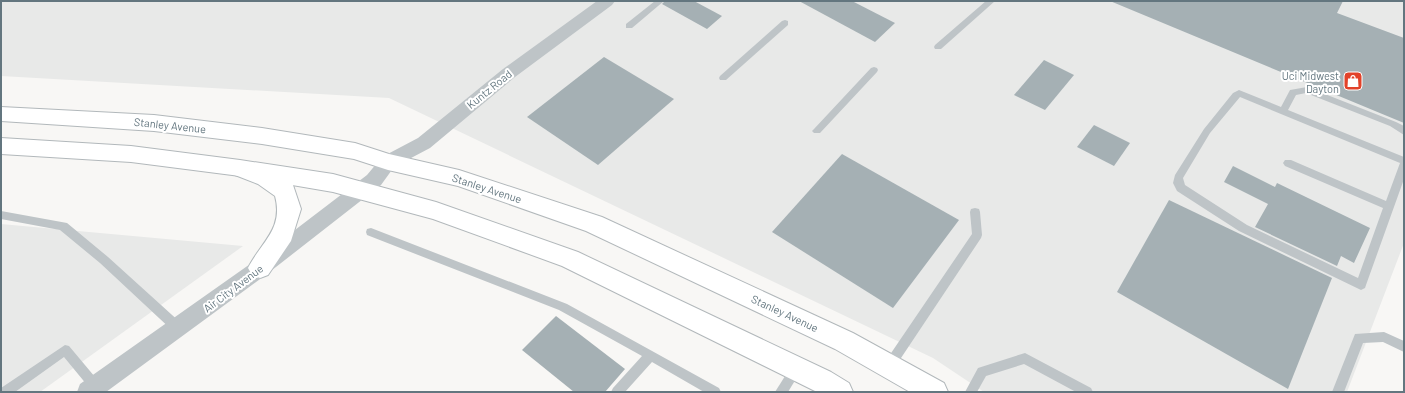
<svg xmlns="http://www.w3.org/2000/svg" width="1405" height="393" viewBox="0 0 1405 393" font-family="Barlow,sans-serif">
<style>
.built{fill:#e8e9e8}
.building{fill:#a5b0b4}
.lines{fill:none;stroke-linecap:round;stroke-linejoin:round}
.secondary-casing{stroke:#b1b8bb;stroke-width:2}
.primary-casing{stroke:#b2b8bb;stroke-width:2}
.lane{fill:#bec4c7;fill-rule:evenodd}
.street{fill:#bec4c7;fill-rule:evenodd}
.secondary{fill:#fff;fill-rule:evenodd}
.primary{fill:#fff;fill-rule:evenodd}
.labels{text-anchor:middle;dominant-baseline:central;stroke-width:4;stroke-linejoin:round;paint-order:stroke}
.poi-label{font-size:11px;fill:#63767f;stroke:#fff;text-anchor:end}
.street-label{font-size:11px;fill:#63767f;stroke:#fff}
</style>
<rect width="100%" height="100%" fill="#f8f7f5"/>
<!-- built -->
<g class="built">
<polygon points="1,1 1404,1 1404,243 1347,392 984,392 933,358 389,98 1,76"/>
<polygon points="1,224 243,246 40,392 1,392"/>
</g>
<!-- building -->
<g class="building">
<polygon points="665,1 694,1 722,16 707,29 662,4"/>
<polygon points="799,1 852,1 895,23 875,42"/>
<polygon points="1110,1 1343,1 1337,13 1404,38 1404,123"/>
<polygon points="604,57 674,99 598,165 527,117"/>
<polygon points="1044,60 1074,75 1045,110 1014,95"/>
<polygon points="1094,125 1130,143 1114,166 1077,147"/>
<polygon points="842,154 959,220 893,308 772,232"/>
<polygon points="1233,166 1275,187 1277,183 1370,228 1354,263 1341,256 1337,266 1255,227 1268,204 1224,182"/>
<polygon points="1169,200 1332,278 1288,389 1117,292"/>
<polygon points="556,316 625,369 605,392 574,392 522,350"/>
</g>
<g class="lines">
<!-- secondary casing -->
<g class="secondary-casing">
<path id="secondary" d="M243,161l31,11 19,13 8,24 -10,32 -23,34 -8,3 -8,-3 -4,-7c13,-26 36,-39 27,-72l-17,-12 -23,-9 -3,-6 3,-6z"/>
</g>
<!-- primary casing -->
<g class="primary-casing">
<g id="primary">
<polygon points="1,107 154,115 262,128 355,143 389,154 459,170 602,217 853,333 944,383 948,392 910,392 835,349 586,231 458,186 388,170 354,159 262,144 154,131 1,121"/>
<polygon points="1,138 131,146 240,160 333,174 436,202 578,252 831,372 849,383 853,392 817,392 562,266 433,219 333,192 240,176 131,162 1,154"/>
</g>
</g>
<!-- lane -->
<g class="lane">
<polygon points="655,1 664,1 632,28 626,28 626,24"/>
<polygon points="986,1 995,1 941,49 935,49 934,47 935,45"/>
<polygon points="785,20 788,21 788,25 726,80 720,80 719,78 720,76 782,21"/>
<polygon points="874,67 877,68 878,70 877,72 820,133 814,133 812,131 814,129 871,68"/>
<path d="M1307,87l89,35 8,4v9l-14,-9 -84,-33 -10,2 -8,15 116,47v22l-38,106 -1,3 -4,2 -122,-59 -62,-40 -4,-8 2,-8 29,-46 29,-36 6,-3 42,17 9,-17zM1240,97l160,66 -14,38 -95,-41h-6l-2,3 2,3 98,42 -25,70 -111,-53 -62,-40 -2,-7 27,-45z"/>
<polygon points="975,208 979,209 980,212 982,235 981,238 893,370 889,371 885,370 883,366 885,362 972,234 970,212 971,209"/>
<polygon points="1,211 67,223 108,257 182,324 184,328 182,332 178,333 174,332 100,263 60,230 1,219"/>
<polygon points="371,228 567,304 719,388 721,392 704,392 652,362 625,392 611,392 613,388 642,356 559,310 367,235 366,232 367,229"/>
<polygon points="1384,332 1404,341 1404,352 1383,342 1363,343 1344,392 1332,392 1355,334"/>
<polygon points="65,345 69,346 100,383 102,387 100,391 92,391 64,357 15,392 1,392 1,388"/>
<polygon points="1025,353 1091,388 1093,392 1076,392 1024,364 986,376 977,392 965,392 978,368"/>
<polygon points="796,364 800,365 802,369 788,392 775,392 792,365"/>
</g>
<!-- street -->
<polygon class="street" points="597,1 615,1 612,5 515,77 430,148 394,167 381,185 267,274 106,392 77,392 80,384 253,262 367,175 382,157 418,138 503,69"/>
<!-- secondary -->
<use href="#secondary" class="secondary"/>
<!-- primary -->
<use href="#primary" class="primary"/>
</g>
<!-- icons -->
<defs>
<g id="shop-square" transform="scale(1)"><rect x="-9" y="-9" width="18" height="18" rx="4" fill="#e2422a" stroke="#fff"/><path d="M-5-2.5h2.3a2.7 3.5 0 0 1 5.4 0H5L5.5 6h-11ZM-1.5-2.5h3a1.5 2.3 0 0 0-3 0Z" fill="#fff"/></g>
</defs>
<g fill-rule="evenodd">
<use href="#shop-square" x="1353" y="81"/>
</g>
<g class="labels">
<!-- poi labels -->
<g class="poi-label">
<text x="1339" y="75">Uci Midwest<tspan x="1339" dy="13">Dayton</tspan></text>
</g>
<!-- street labels -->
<g class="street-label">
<text transform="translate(489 89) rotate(-39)">Kuntz Road</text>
<text transform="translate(170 125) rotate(6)">Stanley Avenue</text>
<text transform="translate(487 188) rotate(18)">Stanley Avenue</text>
<text transform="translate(233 288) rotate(-37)">Air City Avenue</text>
<text transform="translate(785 313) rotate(25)">Stanley Avenue</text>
</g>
</g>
<!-- border -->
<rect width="1405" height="393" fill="none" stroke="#63767f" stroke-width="4"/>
</svg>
